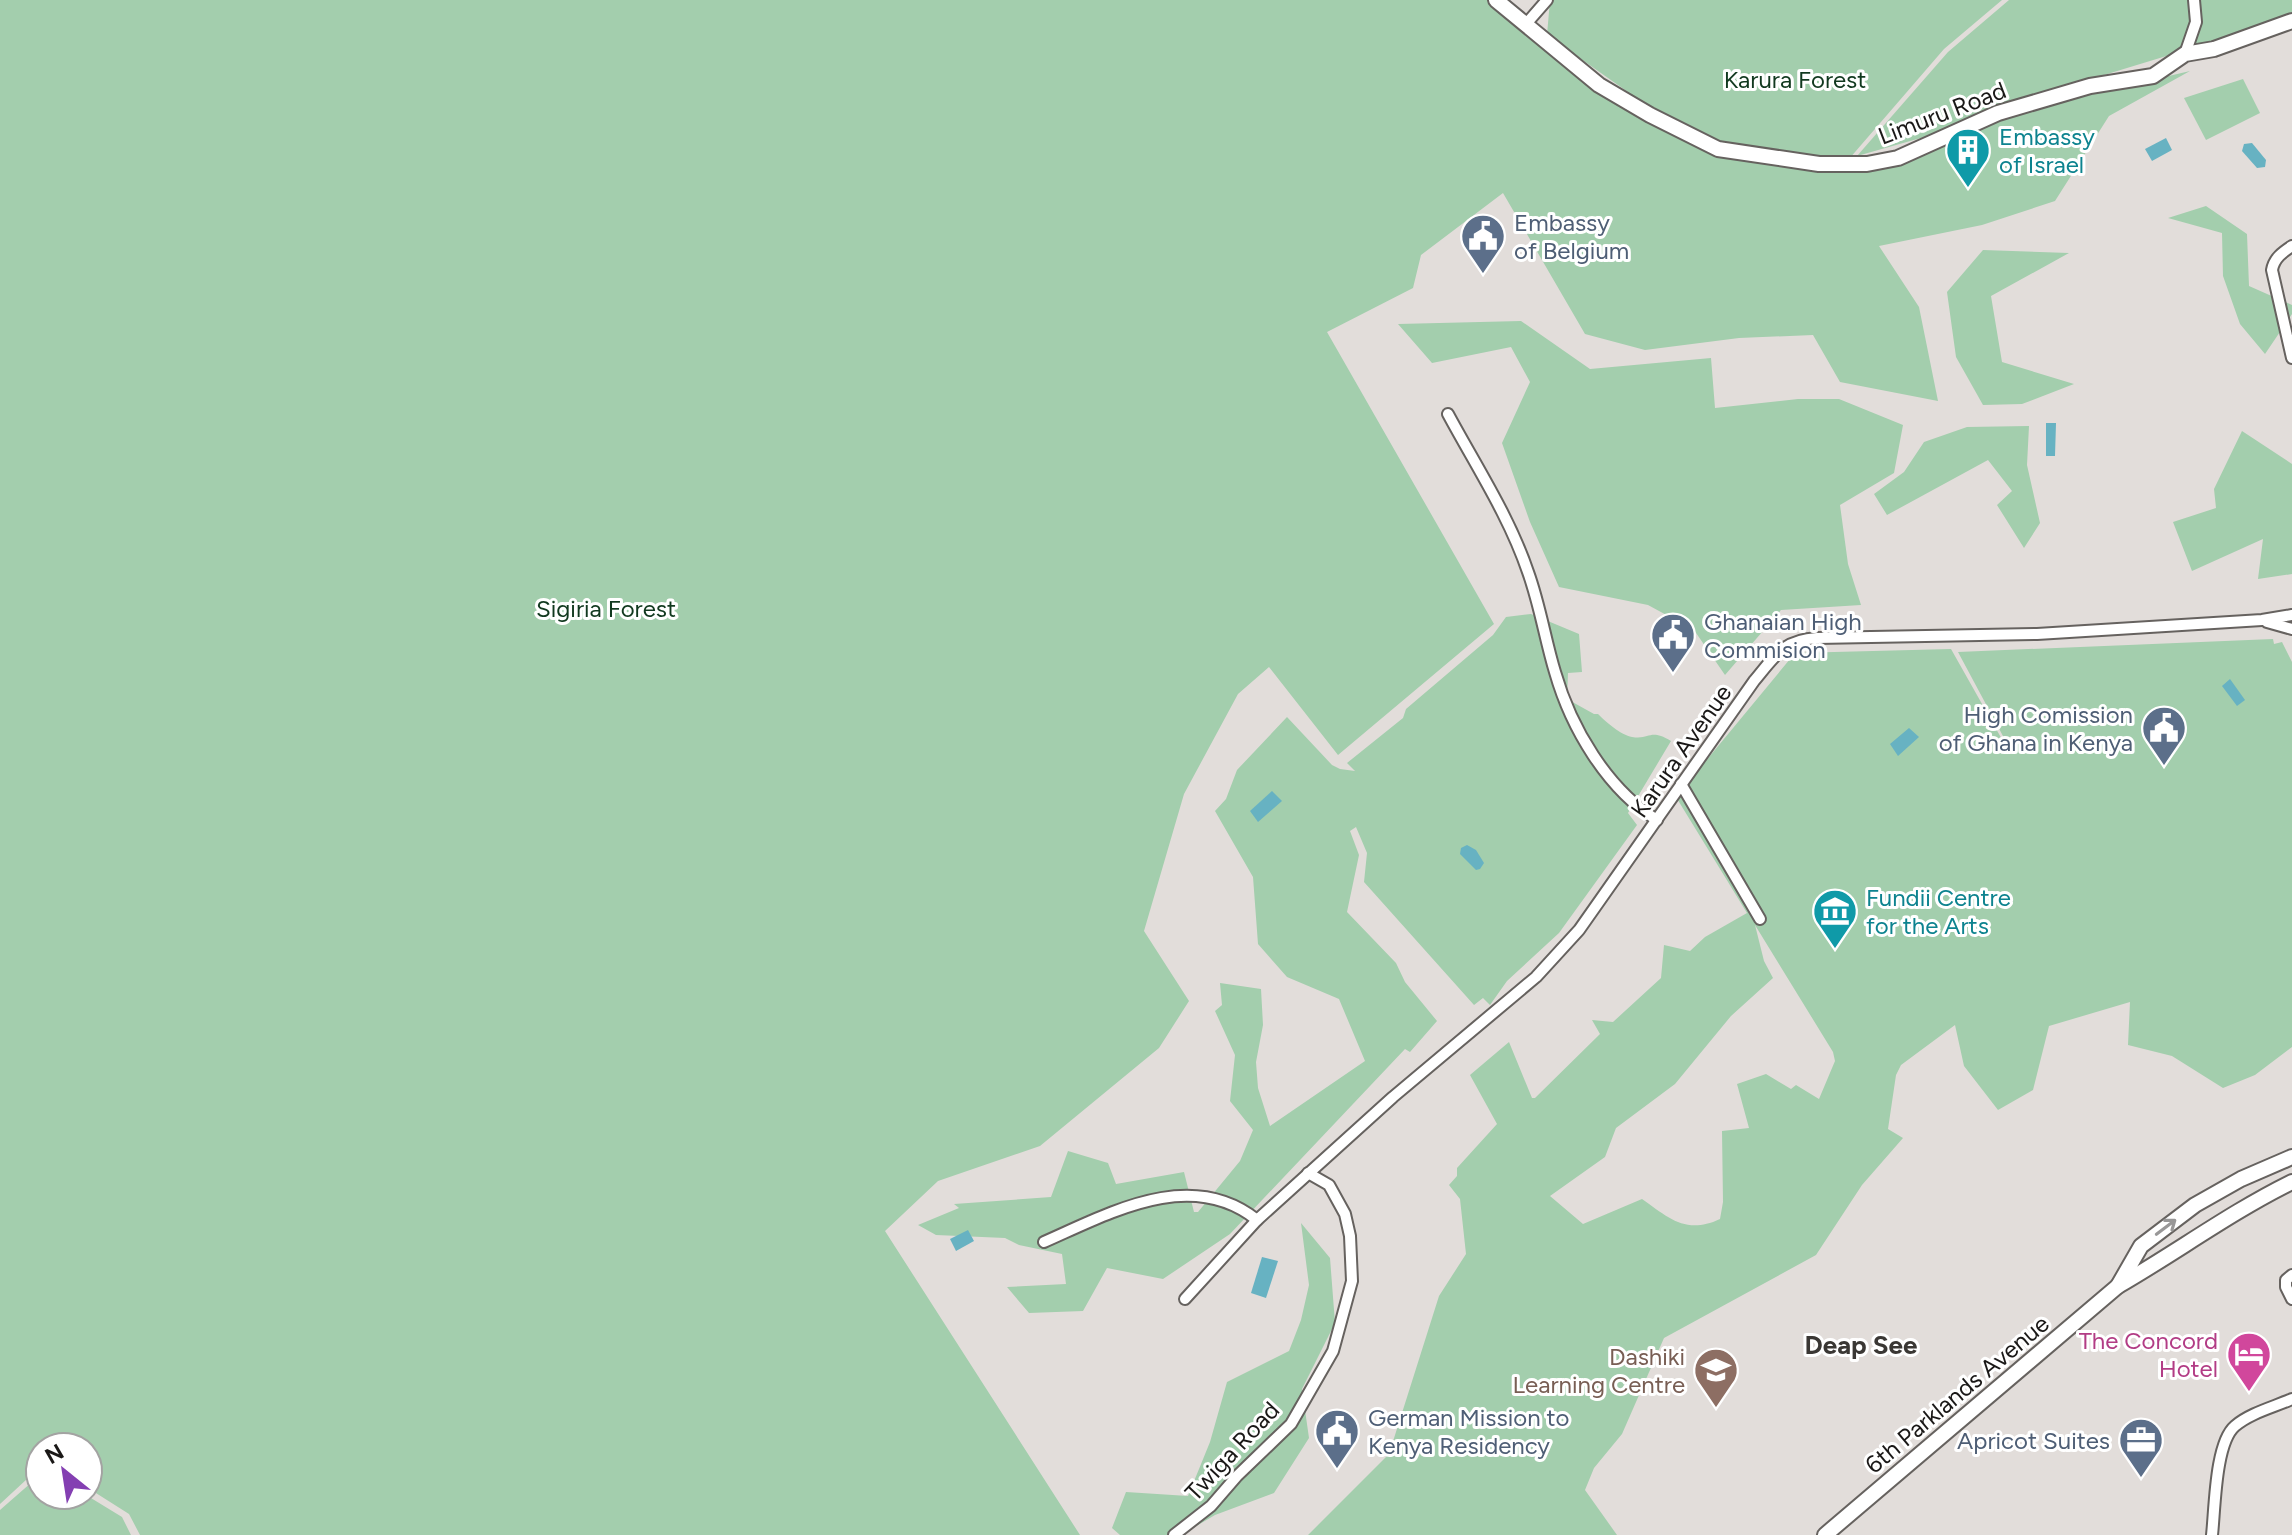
<svg xmlns="http://www.w3.org/2000/svg" width="2292" height="1535" viewBox="0 0 2292 1535" font-family="Figtree,sans-serif">
<style>
.green{fill:#a3cead;fill-rule:evenodd}
.water{fill:#67b2c2}
.lines{fill:none;stroke-linecap:round;stroke-linejoin:round}
.minor-casing{stroke:#66625f;stroke-width:14}
.tertiary-casing{stroke:#66625f;stroke-width:18}
.secondary-casing{stroke:#66625f;stroke-width:18}
.minor{stroke:#fff;stroke-width:10}
.tertiary{stroke:#fff;stroke-width:14}
.secondary{stroke:#fff;stroke-width:14}
.oneway{stroke:#989797}
.labels{text-anchor:middle;dominant-baseline:central;stroke-width:6;stroke-linejoin:round;paint-order:stroke}
.park-label{font-size:24px;fill:#11391f;stroke:#fff}
.street-label{font-size:24px;fill:#1a1817;stroke:#fff}
.culture-label{font-size:24px;fill:#0d838f;stroke:#fff;text-anchor:start}
.service-label{font-size:24px;fill:#4e5e75;stroke:#fff;text-anchor:start}
.hotel-label{font-size:24px;fill:#b23c85;stroke:#fff;text-anchor:end}
.education-label{font-size:24px;fill:#785e54;stroke:#fff;text-anchor:end}
.neighbourhood-label{font-size:26px;font-weight:bold;fill:#3a3734;stroke:#fff}
</style>
<rect width="100%" height="100%" fill="#e2ddda"/>
<!-- green -->
<g class="green">
<polygon points="0,0 1499,0 1624,96 1652,109 1547,35 1550,0 2002,0 1944,49 1849,159 1825,167 1933,148 2025,110 2190,71 2109,116 2055,201 1982,225 1879,246 1919,307 1938,401 1840,382 1813,335 1739,338 1645,350 1585,334 1503,193 1421,255 1413,288 1327,332 1494,624 1338,755 1269,667 1238,694 1184,794 1144,931 1189,1001 1159,1048 1040,1146 938,1181 885,1231 1080,1535 140,1535 129,1514 88,1488 88,1447 40,1447 40,1467 0,1504"/>
<polygon points="2009,0 2292,0 2292,12 2245,32 1996,108 1935,134 1857,156 1948,52"/>
<polygon points="2243,79 2260,113 2206,140 2184,98"/>
<polygon points="2206,206 2247,234 2249,286 2292,305 2292,314 2265,354 2240,324 2223,276 2222,233 2168,218"/>
<polygon points="1983,250 2069,253 1991,296 2002,362 2074,384 2022,404 1983,405 1956,357 1947,292"/>
<polygon points="1521,321 1590,369 1711,358 1715,408 1798,399 1839,399 1903,425 1894,473 1840,505 1848,564 1861,605 1781,610 1725,675 1694,630 1648,605 1559,587 1530,522 1502,443 1530,382 1511,347 1432,363 1398,324"/>
<polygon points="2029,426 2027,465 2040,523 2024,548 1997,505 2012,491 1988,460 1887,515 1874,494 1904,472 1924,442 1967,427"/>
<polygon points="2242,431 2292,464 2292,574 2258,579 2263,539 2192,571 2173,522 2216,508 2214,489"/>
<path d="M1531,614l48,20 3,38 -14,1 -1,26 27,15h4c8,8 23,21 34,23 19,3 17,-9 39,4l-43,72 9,12 -78,108 -52,48 -17,24 -7,-7 -9,7 -110,-123 3,-29 -11,-26 -6,4 9,24 -12,57 49,51 9,19 32,39 -27,31 -5,-3 -175,185 -67,45 -56,-11 -24,43 -54,2 -22,-26 59,-3 -4,-30 -43,-9 -14,-7 -69,-3 -18,-10 41,-17 -5,-4 97,-7 17,-46 40,12 8,21 68,-12 10,40h4l42,-51 13,-31 -23,-29 5,-46 -20,-44 7,-6 -2,-22 41,6 2,36 -7,37 2,26 12,38 95,-65 -26,-62 -52,-22 -29,-33 -5,-67 -38,-66 11,-12 11,-29 50,-53 45,48 8,4 15,2 -8,-8 56,-45 3,-9 87,-74 13,-18z"/>
<path d="M2273,639l1,5 8,-2 10,20v385l-37,28 -32,13 -51,-32 -44,-11 2,-43 -81,24 -16,64 -35,20 -34,-44 -9,-41 -54,40 -5,10 -8,54 15,9 -41,47 -46,70 -152,83 -42,96 -28,34 -9,22 32,45h-309l81,-81 50,-158 27,-42 -6,-55 -11,-14 8,-9v-8l40,-44 -27,-49 39,-33 23,56h3l65,-64 -8,-14 21,2 48,-44 3,-33 26,6 15,-14 42,-24 -71,-116 119,-144 156,-4 57,101 3,1 -53,-99zM1755,925l78,127 2,9 -16,38 -23,-14 -5,4 -25,-15 -29,10 12,44 -27,3 1,71 -3,17c-34,16 -51,-1 -78,-20l-59,25 -33,-28 55,-39 11,-29 59,-44 56,-68 42,-38 -9,-17z"/>
<polygon points="1301,1223 1330,1258 1335,1323 1302,1389 1309,1438 1274,1493 1215,1515 1181,1535 1120,1535 1112,1528 1126,1492 1188,1496 1210,1442 1227,1382 1289,1351 1301,1320 1309,1285"/>
<polygon points="40,1475 40,1495 86,1495 122,1517 131,1535 0,1535 0,1510"/>
</g>
<!-- water -->
<g class="water">
<polygon points="2166,138 2172,150 2152,161 2145,149"/>
<polygon points="2252,143 2266,160 2265,167 2257,168 2242,151 2244,144"/>
<polygon points="2046,423 2056,423 2055,456 2046,456"/>
<polygon points="2230,679 2245,700 2237,706 2222,686"/>
<polygon points="1909,728 1919,737 1898,756 1890,744"/>
<polygon points="1272,791 1282,801 1258,822 1250,811"/>
<polygon points="1467,845 1476,850 1484,863 1480,869 1476,870 1460,854 1461,848"/>
<polygon points="968,1230 974,1241 956,1251 950,1239"/>
<polygon points="1262,1257 1278,1261 1266,1298 1251,1293"/>
</g>
<g class="lines">
<!-- minor casing -->
<g class="minor-casing">
<g id="minor">
<polyline points="1526,24 1547,0"/>
<polyline points="2185,54 2196,22 2194,0"/>
<path d="M2292,246c-9,6 -18,12 -20,24l20,88"/>
<path d="M1448,414c28,52 61,102 80,158 12,33 17,67 27,100 16,56 52,117 102,148"/>
<polyline points="2267,622 2292,629"/>
<polyline points="1681,784 1760,919"/>
<path d="M1044,1242c66,-29 147,-75 213,-22l136,-123 143,-120 43,-47 175,-249c21,-25 29,-41 63,-43l220,-4 225,-14 30,-5"/>
<polyline points="2292,1275 2286,1280 2286,1287 2292,1299"/>
<polyline points="1185,1299 1257,1220"/>
<polyline points="1174,1535 1211,1506 1237,1476 1291,1424 1333,1351 1352,1281 1350,1236 1345,1214 1329,1185 1308,1173"/>
<path d="M2212,1535c3,-26 3,-92 23,-109 15,-13 39,-19 57,-27"/>
</g>
</g>
<!-- tertiary casing -->
<g class="tertiary-casing">
<g id="tertiary">
<polyline points="2118,1286 2141,1246 2195,1205 2241,1179 2292,1157"/>
<path d="M1825,1535l293,-249c59,-34 113,-74 174,-104"/>
</g>
</g>
<!-- secondary casing -->
<g class="secondary-casing">
<polyline id="secondary" points="1496,0 1599,85 1650,115 1718,149 1819,164 1867,164 1898,158 1998,113 2090,86 2153,76 2185,54 2214,49 2292,21"/>
</g>
<!-- minor -->
<use href="#minor" class="minor"/>
<!-- tertiary -->
<use href="#tertiary" class="tertiary"/>
<!-- secondary -->
<use href="#secondary" class="secondary"/>
</g>
<!-- one-way arrows -->
<defs><path id="oneway-shaft" d="M-6 0H5M1.5-3L5.5 0L1.5 3" fill="none" stroke-width="1.6" stroke-linecap="round" stroke-linejoin="round" transform="scale(2)"/></defs>
<use class="oneway" href="#oneway-shaft" transform="translate(2166 1227) rotate(-37)"/>
<!-- icons -->
<defs>
<g id="building-pin" transform="scale(2.3)"><path d="M0 17L-7.5 6A9.5 9.5 0 1 1 7.5 6Z" fill="#0f9aa8" stroke="#fff"/><path d="M-4-6H4V6H1V3H-1V6H-4ZM-2.5-4.3h1.7v1.8h-1.7ZM.8-4.3h1.7v1.8H.8ZM-2.5-1h1.7V.8h-1.7ZM.8-1h1.7V.8H.8Z" fill="#fff"/></g>
<g id="civic-pin" transform="scale(2.3)"><path d="M0 17L-7.5 6A9.5 9.5 0 1 1 7.5 6Z" fill="#5c6f8a" stroke="#fff"/><path d="M-.6-6.5H3V-4.5H.6V-3L4-1V1h2V6H-6V1h2V-1L-.6-3ZM-1.2 2.5V6h2.4V2.5Z" fill="#fff"/></g>
<g id="museum-pin" transform="scale(2.3)"><path d="M0 17L-7.5 6A9.5 9.5 0 1 1 7.5 6Z" fill="#0f9aa8" stroke="#fff"/><path d="M0-6L6-3V-2H-6V-3ZM-5-1h2V3h-2ZM-1-1h2V3h-2ZM3-1h2V3H3ZM-6 4H6V6H-6Z" fill="#fff"/></g>
<g id="hotel-pin" transform="scale(2.3)"><path d="M0 17L-7.5 6A9.5 9.5 0 1 1 7.5 6Z" fill="#d1479c" stroke="#fff"/><path d="M-6-4.5h1.5V1H6V5H4.5V3h-9V5H-6ZM-4 0a1.8 1.8 0 1 1 3.6 0ZM.5 0V-2.5h3Q6-2.5 6 0Z" fill="#fff"/></g>
<g id="school-pin" transform="scale(2.3)"><path d="M0 17L-7.5 6A9.5 9.5 0 1 1 7.5 6Z" fill="#8d6e63" stroke="#fff"/><path d="M0-5L7-2L0 1L-7-2ZM-4 1L0 2.5L4 1V4Q0 6-4 4Z" fill="#fff"/></g>
<g id="office-pin" transform="scale(2.3)"><path d="M0 17L-7.5 6A9.5 9.5 0 1 1 7.5 6Z" fill="#5c6f8a" stroke="#fff"/><path d="M-6-3h4V-5.5h4V-3h4V5H-6ZM-1-4.5V-3h2v-1.5ZM-6 0V1H6V0Z" fill="#fff"/></g>
</defs>
<g fill-rule="evenodd">
<use href="#building-pin" x="1968" y="150"/>
<use href="#civic-pin" x="1483" y="236"/>
<use href="#civic-pin" x="1673" y="635"/>
<use href="#civic-pin" x="2164" y="728"/>
<use href="#museum-pin" x="1835" y="911"/>
<use href="#hotel-pin" x="2249" y="1354"/>
<use href="#school-pin" x="1716" y="1370"/>
<use href="#civic-pin" x="1337" y="1431"/>
<use href="#office-pin" x="2141" y="1440"/>
</g>
<g class="labels">
<!-- park labels -->
<g class="park-label">
<text x="1795" y="79">Karura Forest</text>
<text x="606" y="608">Sigiria Forest</text>
</g>
<!-- street labels -->
<g class="street-label">
<text transform="translate(1942 113) rotate(-21)">Limuru Road</text>
<text transform="translate(1681 751) rotate(-55)">Karura Avenue</text>
<text transform="translate(1957 1394) rotate(-40)">6th Parklands Avenue</text>
<text transform="translate(1232 1451) rotate(-47)">Twiga Road</text>
</g>
<!-- culture labels -->
<g class="culture-label">
<text x="1999" y="136">Embassy<tspan x="1999" dy="28">of Israel</tspan></text>
<text x="1866" y="897">Fundii Centre<tspan x="1866" dy="28">for the Arts</tspan></text>
</g>
<!-- service labels -->
<g class="service-label">
<text x="1514" y="222">Embassy<tspan x="1514" dy="28">of Belgium</tspan></text>
<text x="1704" y="621">Ghanaian High<tspan x="1704" dy="28">Commision</tspan></text>
<text x="2133" y="714" text-anchor="end">High Comission<tspan x="2133" dy="28">of Ghana in Kenya</tspan></text>
<text x="1368" y="1417">German Mission to<tspan x="1368" dy="28">Kenya Residency</tspan></text>
<text x="2110" y="1440" text-anchor="end">Apricot Suites</text>
</g>
<!-- hotel labels -->
<g class="hotel-label">
<text x="2218" y="1340">The Concord<tspan x="2218" dy="28">Hotel</tspan></text>
</g>
<!-- education labels -->
<g class="education-label">
<text x="1685" y="1356">Dashiki<tspan x="1685" dy="28">Learning Centre</tspan></text>
</g>
<!-- neighbourhood labels -->
<g class="neighbourhood-label">
<text x="1861" y="1345">Deap See</text>
</g>
</g>
<!-- north arrow -->
<g transform="translate(64 1471) rotate(330)"><circle r="38" fill="#ffffff" stroke="#a3a3a2" stroke-width="2"/>
<path d="M0-6L14 30L0 20L-14 30Z" fill="#843fb2"/>
<text y="-12" font-size="22" font-weight="bold" text-anchor="middle" fill="#1a1817">N</text>
</g>
</svg>
